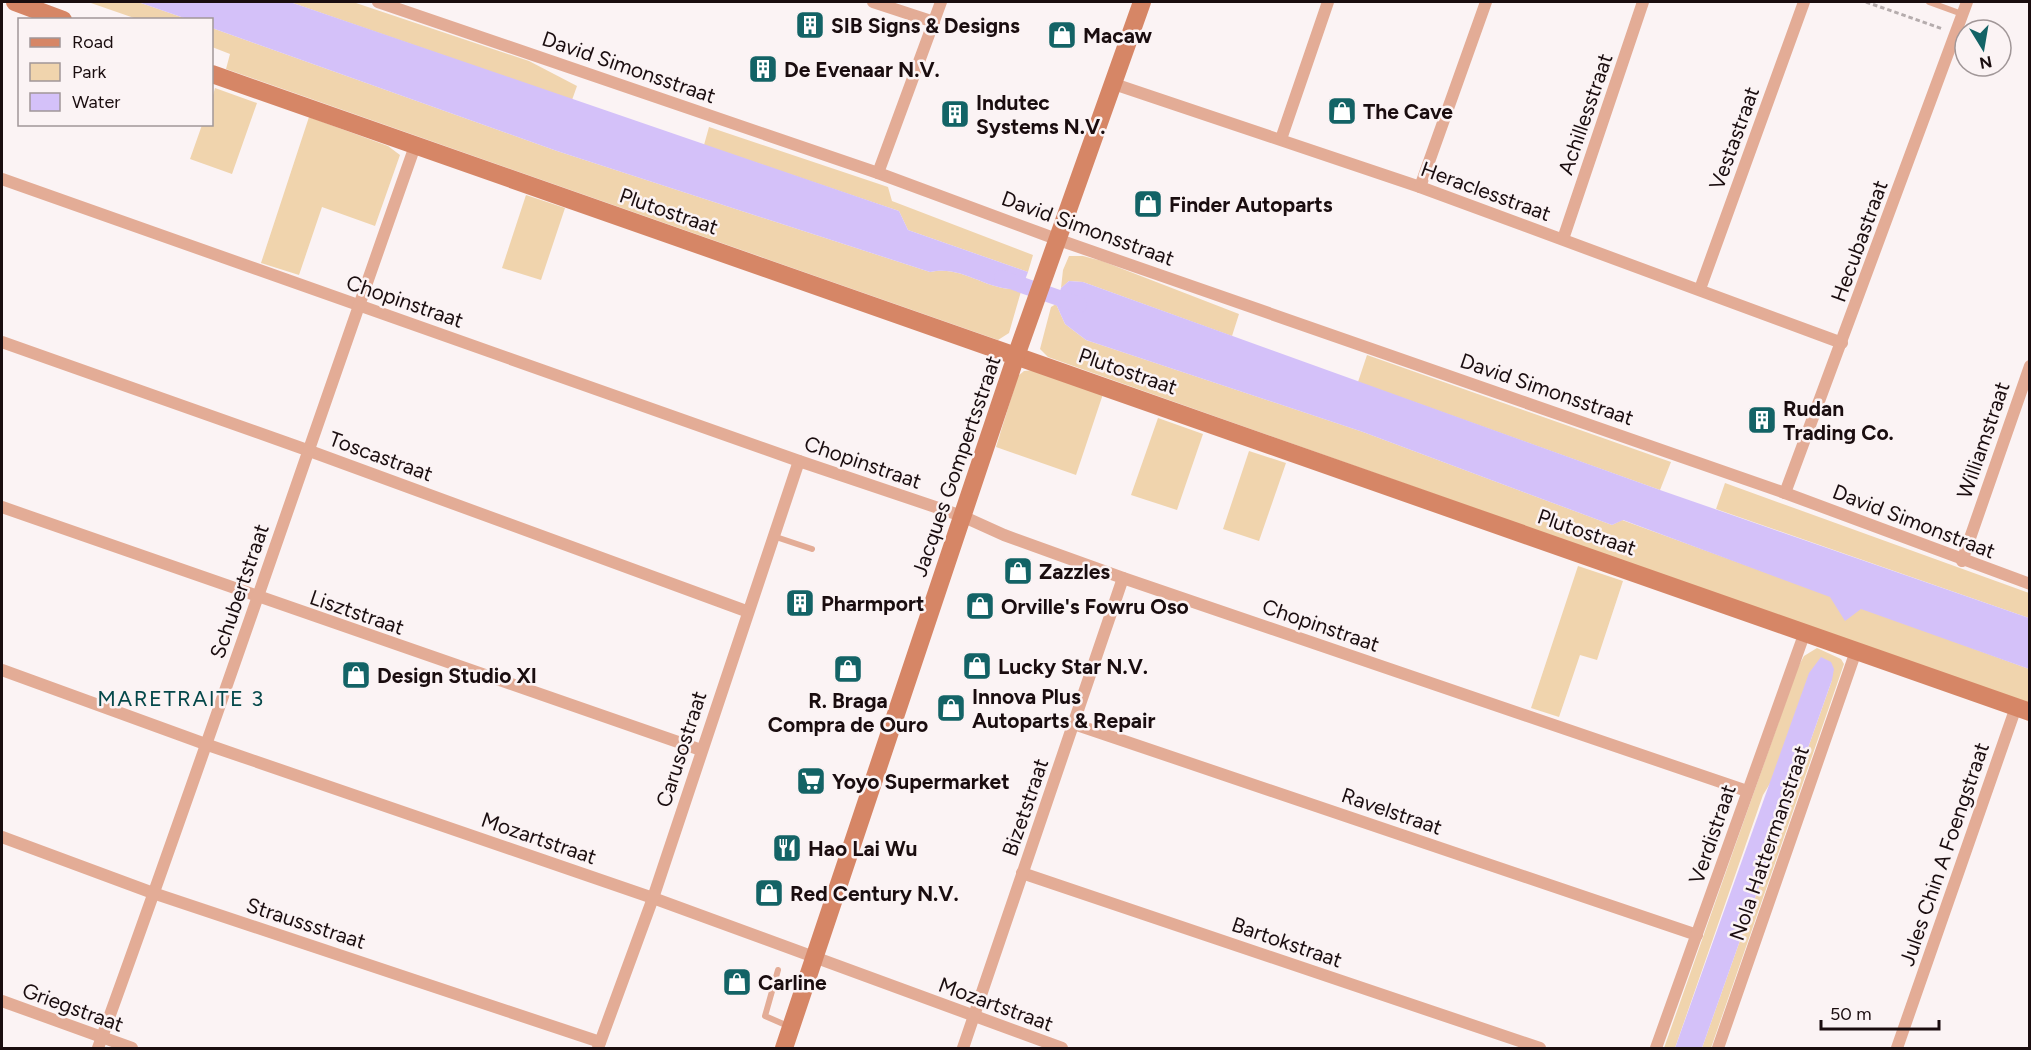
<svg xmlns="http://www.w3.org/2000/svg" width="2031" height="1050" viewBox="0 0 2031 1050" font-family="Figtree,sans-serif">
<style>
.green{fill:#f0d4ad}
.water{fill:#d4c1f9}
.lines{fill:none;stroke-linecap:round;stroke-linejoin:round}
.canal{stroke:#d4c1f9;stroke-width:16}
.path{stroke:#b5acad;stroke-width:3;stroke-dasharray:4.5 3;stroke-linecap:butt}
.lane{stroke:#e3ac96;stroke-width:6}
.street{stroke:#e3ac96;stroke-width:12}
.secondary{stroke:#d68666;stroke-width:18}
.labels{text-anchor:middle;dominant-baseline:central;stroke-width:5;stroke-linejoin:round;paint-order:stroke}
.poi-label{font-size:21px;font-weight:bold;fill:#1a0d0f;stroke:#fbf3f4;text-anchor:start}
.street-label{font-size:21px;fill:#1a0d0f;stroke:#fbf3f4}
.neighbourhood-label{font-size:22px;letter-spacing:1.5px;fill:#05484a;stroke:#fbf3f4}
</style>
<rect width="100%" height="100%" fill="#fbf3f4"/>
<!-- green -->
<g class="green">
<polygon points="88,2 138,2 187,19 137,19"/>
<polygon points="290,2 353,2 529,61 577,86 572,100"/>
<path d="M212,28l345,123 373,121c34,-8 59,22 92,16l-13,45 -11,7 -772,-271 4,-15 -18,-7z"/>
<polygon points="215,88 257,103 232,174 190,159 202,125 212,124 212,99"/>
<polygon points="309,117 388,146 400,155 375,226 322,207 299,275 261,263"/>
<polygon points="709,127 888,187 892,201 1033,255 1028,272 908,230 899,211 704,145"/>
<polygon points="526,195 565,208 541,280 502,268"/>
<polygon points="1069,256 1083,256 1102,261 1239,314 1232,336 1083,282 1069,281 1061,288 1063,270"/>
<polygon points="1056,304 1065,324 1086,340 1363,432 1612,525 1622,520 2029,669 2029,705 1048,357 1040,349 1051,307"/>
<polygon points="1367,355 1671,462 1660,490 1358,382"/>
<polygon points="1034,370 1103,394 1076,475 996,447 1018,376 1024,371"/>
<polygon points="1158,418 1203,434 1177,510 1131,495"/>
<polygon points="1249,451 1286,463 1259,541 1223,529"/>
<polygon points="1725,483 2029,593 2029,618 1716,509"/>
<polygon points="1578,566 1623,581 1597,660 1580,655 1559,717 1531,708"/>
<polygon points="1817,648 1841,659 1844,664 1711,1048 1702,1048 1832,680 1763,795 1675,1048 1664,1048 1798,667 1804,656"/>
</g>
<!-- water -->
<g class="water">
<path d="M138,2h152l609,209 9,19 120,42 -6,16c-33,6 -58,-24 -92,-16l-373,-121 -345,-123v-8l-25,-1z"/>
<polygon points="1069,281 1083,282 1660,490 2029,618 2029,669 1861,609 1845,621 1830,597 1623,520 1612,525 1363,432 1086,340 1065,324 1056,304 1061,288"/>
<polygon points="1821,657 1831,662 1834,669 1832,680 1702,1048 1675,1048 1809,673"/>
</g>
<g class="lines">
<!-- canal -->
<polyline class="canal" points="1002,278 1079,305"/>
<!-- path -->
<polyline class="path" points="1866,2 1943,29"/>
<!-- lane -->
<g class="lane">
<polyline points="1929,2 1962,14"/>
<polyline points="773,536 812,549"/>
<polyline points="778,970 765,1016 788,1026"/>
</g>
<!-- street -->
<g class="street">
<polyline points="378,2 878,173 1059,240 1785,493 2030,584"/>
<polyline points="873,2 934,22"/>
<polyline points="1114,84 1420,187 1842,343"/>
<polyline points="1281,139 1328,2"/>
<polyline points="878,173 941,2"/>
<polyline points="2,179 799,461 962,516 1004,535 1123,578 1747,791"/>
<polyline points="1420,187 1486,2"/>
<polyline points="1563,239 1643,2"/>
<polyline points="1700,289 1804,2"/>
<polyline points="2,342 307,450 746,611"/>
<polyline points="1785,493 1967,2"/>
<polyline points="2,507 701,750"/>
<polyline points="1962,561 2030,366"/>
<polyline points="2,670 208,745 653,898 1062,1048"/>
<polyline points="1074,724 1697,935"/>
<polyline points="2,837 153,893 600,1042"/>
<polyline points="1022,873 1540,1048"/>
<polyline points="2,1001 132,1048"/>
<path d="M98,1048c109,-299 211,-602 317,-902"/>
<polyline points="598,1048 653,898 799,461"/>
<polyline points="963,1048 1123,578"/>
<polyline points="1656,1048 1805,632"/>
<polyline points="1718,1048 1856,651"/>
<polyline points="1897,1048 2016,707"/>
</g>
<!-- secondary -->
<g class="secondary">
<polyline points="15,2 63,20"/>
<polyline points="212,74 2030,712"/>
<polyline points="784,1048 1016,356 1142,2"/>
</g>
</g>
<!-- icons -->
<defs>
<g id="building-square" transform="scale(1.5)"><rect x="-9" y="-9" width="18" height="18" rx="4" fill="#136366" stroke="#fbf3f4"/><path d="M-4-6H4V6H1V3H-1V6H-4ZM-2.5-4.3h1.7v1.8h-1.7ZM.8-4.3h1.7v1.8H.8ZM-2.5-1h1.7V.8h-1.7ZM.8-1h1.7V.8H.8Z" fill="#fff"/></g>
<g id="shop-square" transform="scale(1.5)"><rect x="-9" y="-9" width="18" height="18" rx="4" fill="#136366" stroke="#fbf3f4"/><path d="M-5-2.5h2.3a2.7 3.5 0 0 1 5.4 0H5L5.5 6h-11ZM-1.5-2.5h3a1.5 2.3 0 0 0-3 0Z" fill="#fff"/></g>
<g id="supermarket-square" transform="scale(1.5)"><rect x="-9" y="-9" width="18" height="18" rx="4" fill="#136366" stroke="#fbf3f4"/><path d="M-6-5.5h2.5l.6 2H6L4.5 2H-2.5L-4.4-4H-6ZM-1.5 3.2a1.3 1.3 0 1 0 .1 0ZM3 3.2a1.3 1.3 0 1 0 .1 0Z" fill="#fff"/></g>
<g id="restaurant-square" transform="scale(1.5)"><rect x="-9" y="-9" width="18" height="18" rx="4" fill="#136366" stroke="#fbf3f4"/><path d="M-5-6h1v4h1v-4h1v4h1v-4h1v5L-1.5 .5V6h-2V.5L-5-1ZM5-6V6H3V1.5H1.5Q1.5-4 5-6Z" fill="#fff"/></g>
</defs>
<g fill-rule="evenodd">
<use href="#building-square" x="810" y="25"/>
<use href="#shop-square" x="1062" y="35"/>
<use href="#building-square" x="763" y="69"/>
<use href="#shop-square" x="1342" y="111"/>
<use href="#building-square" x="955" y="114"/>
<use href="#shop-square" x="1148" y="204"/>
<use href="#building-square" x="1762" y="420"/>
<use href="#shop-square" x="1018" y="571"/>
<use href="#building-square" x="800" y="603"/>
<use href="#shop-square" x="980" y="606"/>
<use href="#shop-square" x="977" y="666"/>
<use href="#shop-square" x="848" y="669"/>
<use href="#shop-square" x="356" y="675"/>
<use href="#shop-square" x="951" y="708"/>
<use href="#supermarket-square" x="811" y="781"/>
<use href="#restaurant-square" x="787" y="848"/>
<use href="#shop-square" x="769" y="893"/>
<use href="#shop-square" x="737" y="982"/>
</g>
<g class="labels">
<!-- poi labels -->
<g class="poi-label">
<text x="831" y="25">SIB Signs &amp; Designs</text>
<text x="1083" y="35">Macaw</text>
<text x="784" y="69">De Evenaar N.V.</text>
<text x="976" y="102">Indutec<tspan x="976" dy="24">Systems N.V.</tspan></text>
<text x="1363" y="111">The Cave</text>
<text x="1169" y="204">Finder Autoparts</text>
<text x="1783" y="408">Rudan<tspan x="1783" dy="24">Trading Co.</tspan></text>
<text x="1039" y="571">Zazzles</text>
<text x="821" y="603">Pharmport</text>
<text x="1001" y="606">Orville's Fowru Oso</text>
<text x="998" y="666">Lucky Star N.V.</text>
<text x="377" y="675">Design Studio XI</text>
<text x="972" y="696">Innova Plus<tspan x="972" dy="24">Autoparts &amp; Repair</tspan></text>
<text x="848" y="700" text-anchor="middle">R. Braga<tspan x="848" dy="24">Compra de Ouro</tspan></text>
<text x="832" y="781">Yoyo Supermarket</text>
<text x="808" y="848">Hao Lai Wu</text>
<text x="790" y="893">Red Century N.V.</text>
<text x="758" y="982">Carline</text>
</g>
<!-- street labels -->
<g class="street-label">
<text transform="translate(629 67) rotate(19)">David Simonsstraat</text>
<text transform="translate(1585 114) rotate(-71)">Achillesstraat</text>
<text transform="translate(1734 138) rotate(-70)">Vestastraat</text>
<text transform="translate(1486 191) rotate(20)">Heraclesstraat</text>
<text transform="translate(669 211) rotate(19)">Plutostraat</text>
<text transform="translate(1088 228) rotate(20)">David Simonsstraat</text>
<text transform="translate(1859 241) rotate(-70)">Hecubastraat</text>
<text transform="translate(405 301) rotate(19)">Chopinstraat</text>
<text transform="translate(1128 371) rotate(19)">Plutostraat</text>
<text transform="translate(1547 389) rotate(19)">David Simonsstraat</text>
<text transform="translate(1983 440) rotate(-71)">Williamstraat</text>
<text transform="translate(381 456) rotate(20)">Toscastraat</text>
<text transform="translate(863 462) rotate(19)">Chopinstraat</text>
<text transform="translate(956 466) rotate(-71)">Jacques Gompertsstraat</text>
<text transform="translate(1914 521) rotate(21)">David Simonstraat</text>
<text transform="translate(1587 532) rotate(19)">Plutostraat</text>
<text transform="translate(239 591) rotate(-71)">Schubertstraat</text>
<text transform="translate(357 612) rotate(19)">Lisztstraat</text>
<text transform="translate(1321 625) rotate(19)">Chopinstraat</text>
<text transform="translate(681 749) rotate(-72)">Carusostraat</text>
<text transform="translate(1025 807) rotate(-71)">Bizetstraat</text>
<text transform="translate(1392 811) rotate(19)">Ravelstraat</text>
<text transform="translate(1712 834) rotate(-71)">Verdistraat</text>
<text transform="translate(539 838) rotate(19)">Mozartstraat</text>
<text transform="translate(1769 843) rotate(-71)">Nola Hattermanstraat</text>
<text transform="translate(1944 854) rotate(-71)">Jules Chin A Foengstraat</text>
<text transform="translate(306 923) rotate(18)">Straussstraat</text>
<text transform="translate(1287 942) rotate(19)">Bartokstraat</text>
<text transform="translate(996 1004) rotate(20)">Mozartstraat</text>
<text transform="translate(73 1007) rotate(20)">Griegstraat</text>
</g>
<!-- neighbourhood labels -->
<g class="neighbourhood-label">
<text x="181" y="698">MARETRAITE 3</text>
</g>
</g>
<!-- border -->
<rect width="2031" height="1050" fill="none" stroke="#1a0d0f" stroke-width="6"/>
<!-- legend -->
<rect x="18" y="18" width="195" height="108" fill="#fbf3f4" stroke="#a19798" stroke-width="1.5"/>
<rect x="30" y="38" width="30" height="9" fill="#d68666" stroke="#a19798" stroke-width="1.5"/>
<text x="72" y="48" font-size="18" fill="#1a0d0f">Road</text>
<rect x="30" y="63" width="30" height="18" fill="#f0d4ad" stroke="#a19798" stroke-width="1.5"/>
<text x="72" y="78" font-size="18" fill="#1a0d0f">Park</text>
<rect x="30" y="93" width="30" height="18" fill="#d4c1f9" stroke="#a19798" stroke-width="1.5"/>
<text x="72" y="108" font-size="18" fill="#1a0d0f">Water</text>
<!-- north arrow -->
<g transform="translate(1983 48) rotate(169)"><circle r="28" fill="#fbf3f4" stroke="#a19798" stroke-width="1.5"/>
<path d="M0-4.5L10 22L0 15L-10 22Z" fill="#136366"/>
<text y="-9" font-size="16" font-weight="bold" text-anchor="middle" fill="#1a0d0f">N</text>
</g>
<!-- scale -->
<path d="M1821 1020v9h118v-9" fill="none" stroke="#1a0d0f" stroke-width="3"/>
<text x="1830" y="1020" font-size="18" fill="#1a0d0f" stroke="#fbf3f4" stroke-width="4.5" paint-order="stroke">50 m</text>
</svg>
